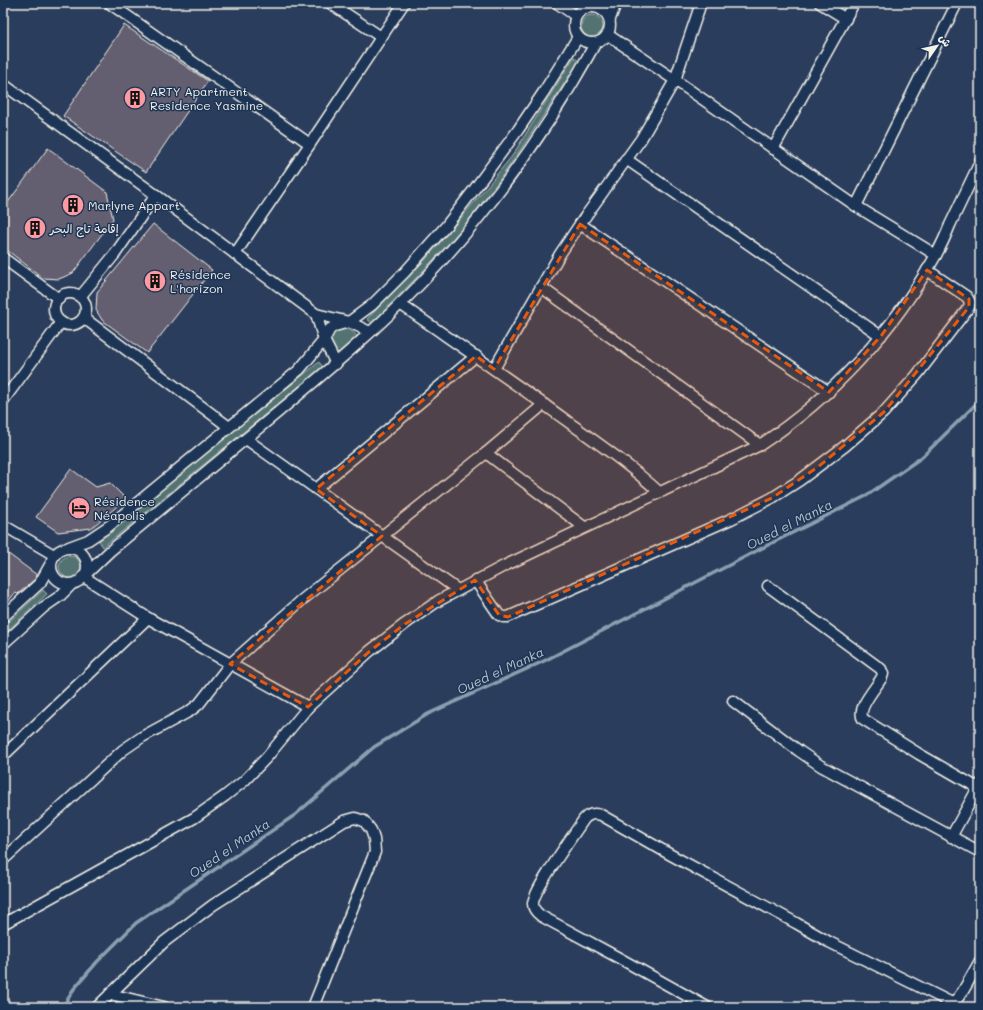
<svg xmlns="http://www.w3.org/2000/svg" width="983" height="1010" viewBox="0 0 983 1010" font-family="Mali,'Playpen Sans Arabic',sans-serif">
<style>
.green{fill:#527372;stroke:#a3b2ad}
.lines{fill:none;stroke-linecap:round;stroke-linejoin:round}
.stream{stroke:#8aa1b1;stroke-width:3.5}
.building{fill:#635f70;stroke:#f4f1e8}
.street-casing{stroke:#f4f1e8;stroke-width:13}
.street{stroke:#1d3557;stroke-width:10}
.marked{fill:#e8590c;fill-opacity:0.2;stroke:#e8590c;stroke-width:3;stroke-dasharray:8 5;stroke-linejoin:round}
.labels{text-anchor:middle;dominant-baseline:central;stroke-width:3;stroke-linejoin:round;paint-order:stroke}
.poi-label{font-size:12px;fill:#f4f1e8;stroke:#1d3557;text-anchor:start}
.water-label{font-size:13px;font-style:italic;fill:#b6c2c8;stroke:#1d3557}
</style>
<rect width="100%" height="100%" fill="#2b3d5c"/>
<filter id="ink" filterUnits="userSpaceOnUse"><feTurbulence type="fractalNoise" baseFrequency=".025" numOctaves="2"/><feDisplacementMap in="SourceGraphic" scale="8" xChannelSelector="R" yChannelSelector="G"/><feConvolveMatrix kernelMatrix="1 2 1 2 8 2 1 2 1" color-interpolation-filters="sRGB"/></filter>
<g filter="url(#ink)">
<!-- green -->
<g class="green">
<circle cx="592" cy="26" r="11"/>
<path d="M574,57l5,4c-35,53 -68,106 -107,155 -31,38 -66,72 -100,107l-5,-4 59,-60 40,-47 46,-56z"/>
<path d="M340,328c9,0 12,3 18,9l-20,17c-9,-10 -11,-19 2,-26z"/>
<polygon points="319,362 323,367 103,547 99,541"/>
<circle cx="70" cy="567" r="11"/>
<polygon points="43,590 47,594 3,635 3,627"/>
</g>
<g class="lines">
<!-- stream -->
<polyline class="stream" points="63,1007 73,990 97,962 136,923 295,815 374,747 428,714 544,661 766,546 866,496 922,457 980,400"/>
</g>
<!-- building -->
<g class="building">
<polygon points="124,25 208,81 146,172 63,116"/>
<polygon points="48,148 107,192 113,219 73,273 59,279 43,278 3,247 3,209"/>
<polygon points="153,224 212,270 147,353 102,320 96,310 97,292"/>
<polygon points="71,469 96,487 110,483 126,499 91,528 58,532 36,517"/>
<polygon points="3,550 37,575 35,579 18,594 15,593 3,608"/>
</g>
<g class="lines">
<!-- street casing -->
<g class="street-casing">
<g id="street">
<polyline points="109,3 310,144"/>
<polyline points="330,3 381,37"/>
<polyline points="557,3 576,16"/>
<polyline points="820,3 846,19"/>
<circle cx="592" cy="25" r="18"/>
<polyline points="610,19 616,3"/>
<polyline points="608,35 675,80 856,206 936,255"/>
<polyline points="3,84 156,195 316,314 349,322 370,332"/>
<polyline points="773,149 854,3"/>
<polyline points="626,159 881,336"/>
<polyline points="856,206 957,3"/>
<polyline points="580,224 829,392"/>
<polyline points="235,254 310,144 404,3"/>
<polyline points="3,258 59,299"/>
<polyline points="541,287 760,445"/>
<circle cx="70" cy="309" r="16"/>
<polyline points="80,297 115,254 156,195"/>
<path d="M400,304c56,39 112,77 167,117 32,23 64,45 92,71"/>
<polyline points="316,314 324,340 336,364"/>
<polyline points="84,318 229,427"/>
<polyline points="494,369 560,254 580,224 641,139 659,108 675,80 701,3"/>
<polyline points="3,401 61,322"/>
<polyline points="246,439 458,590"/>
<polyline points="486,453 584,527"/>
<polyline points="316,489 476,356"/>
<polyline points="3,525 54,555"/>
<polyline points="69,547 88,540 109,526 299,370 324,340 330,329 335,326 349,322 372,305 405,272 446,226 473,191 518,130 543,93 578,37"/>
<circle cx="69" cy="566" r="18"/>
<path d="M86,574l24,-23c56,-46 112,-92 167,-138 50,-42 100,-84 145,-131 68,-71 126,-153 173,-238"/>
<polyline points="84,577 148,618 308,707"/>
<polyline points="475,580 499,615 503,617 508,617 731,519 772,498 800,480 845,446 884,412 917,375 969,307 970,302 967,297 927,270"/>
<path d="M768,586l113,83 2,5 -1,3c-5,10 -26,31 -19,42l56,35 59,34"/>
<polyline points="3,617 40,583 50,565"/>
<polyline points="3,644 44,607 60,596 72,584"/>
<polyline points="733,701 799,751 821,766 980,852"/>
<polyline points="3,756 148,618"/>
<polyline points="951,837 980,784"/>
<polyline points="3,860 123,750 142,737 190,711 199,704 230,664 302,600 486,453 544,404"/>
<path d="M3,924l191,-106 31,-22 19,-15 23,-24 41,-50 62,-56 35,-27 33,-23 66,-35 256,-121c73,-48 133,-114 176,-190 5,-9 10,-20 14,-30 10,-21 20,-42 30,-63"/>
<polyline points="110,994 164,1007"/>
<polyline points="97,1007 164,942 213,905 344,821 355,818 364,821 371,830 374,839 375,852 313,1007"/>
<path d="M707,1007l-88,-49 -78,-42c-4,-3 -8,-7 -8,-12 -1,-12 42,-71 51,-85 5,-5 9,-6 17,-4l70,40 125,68 33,19 125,62"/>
<polyline points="951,1007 963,991 980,961"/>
</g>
</g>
<!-- street -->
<use href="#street" class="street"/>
</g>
</g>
<!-- marked area -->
<path class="marked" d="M580,224l249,168 52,-56 46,-66 42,29v8l-85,105 -66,55 -46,31 -264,119 -9,-2 -24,-35 -70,44 -35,27 -62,56 -78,-43 152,-128 -66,-47 160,-133 18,13z"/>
<!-- icons -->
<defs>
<g id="building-disc" transform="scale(1.15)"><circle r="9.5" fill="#ff9aa2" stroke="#1d3557"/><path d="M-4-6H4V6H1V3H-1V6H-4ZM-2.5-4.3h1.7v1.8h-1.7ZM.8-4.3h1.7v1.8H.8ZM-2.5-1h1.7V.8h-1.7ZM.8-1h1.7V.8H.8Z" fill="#111"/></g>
<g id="hotel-disc" transform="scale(1.15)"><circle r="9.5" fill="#ff9aa2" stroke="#1d3557"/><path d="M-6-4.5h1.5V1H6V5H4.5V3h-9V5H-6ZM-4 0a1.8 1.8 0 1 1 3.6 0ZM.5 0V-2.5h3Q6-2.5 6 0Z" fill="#111"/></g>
</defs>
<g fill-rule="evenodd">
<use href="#building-disc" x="135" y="98"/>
<use href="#building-disc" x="73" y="205"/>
<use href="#building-disc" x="35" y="228"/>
<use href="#building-disc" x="155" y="281"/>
<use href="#hotel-disc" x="79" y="508"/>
</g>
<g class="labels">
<!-- poi labels -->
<g class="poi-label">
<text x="150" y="91">ARTY Apartment<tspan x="150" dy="14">Residence Yasmine</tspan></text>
<text x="88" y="205">Marlyne Appart</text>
<text x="50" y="228">إقامة تاج البحر</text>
<text x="170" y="274">Résidence<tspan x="170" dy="14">L'horizon</tspan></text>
<text x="94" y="501">Résidence<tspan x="94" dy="14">Néapolis</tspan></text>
</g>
<!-- water labels -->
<g class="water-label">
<text transform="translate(789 524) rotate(-27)">Oued el Manka</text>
<text transform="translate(500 670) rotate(-25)">Oued el Manka</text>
<text transform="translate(229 848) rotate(-34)">Oued el Manka</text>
</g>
</g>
<!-- margin -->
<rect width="983" height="1010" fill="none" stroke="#1d3557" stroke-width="16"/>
<rect x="8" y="8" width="967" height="994" fill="none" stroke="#f4f1e8" stroke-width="1.5" filter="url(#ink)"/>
<!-- north arrow -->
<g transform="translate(937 46) rotate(56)" stroke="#1d3557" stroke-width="3" paint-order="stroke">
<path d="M0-3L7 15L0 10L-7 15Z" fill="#f4f1e8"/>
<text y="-6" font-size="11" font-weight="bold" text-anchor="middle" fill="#f4f1e8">ش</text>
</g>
</svg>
